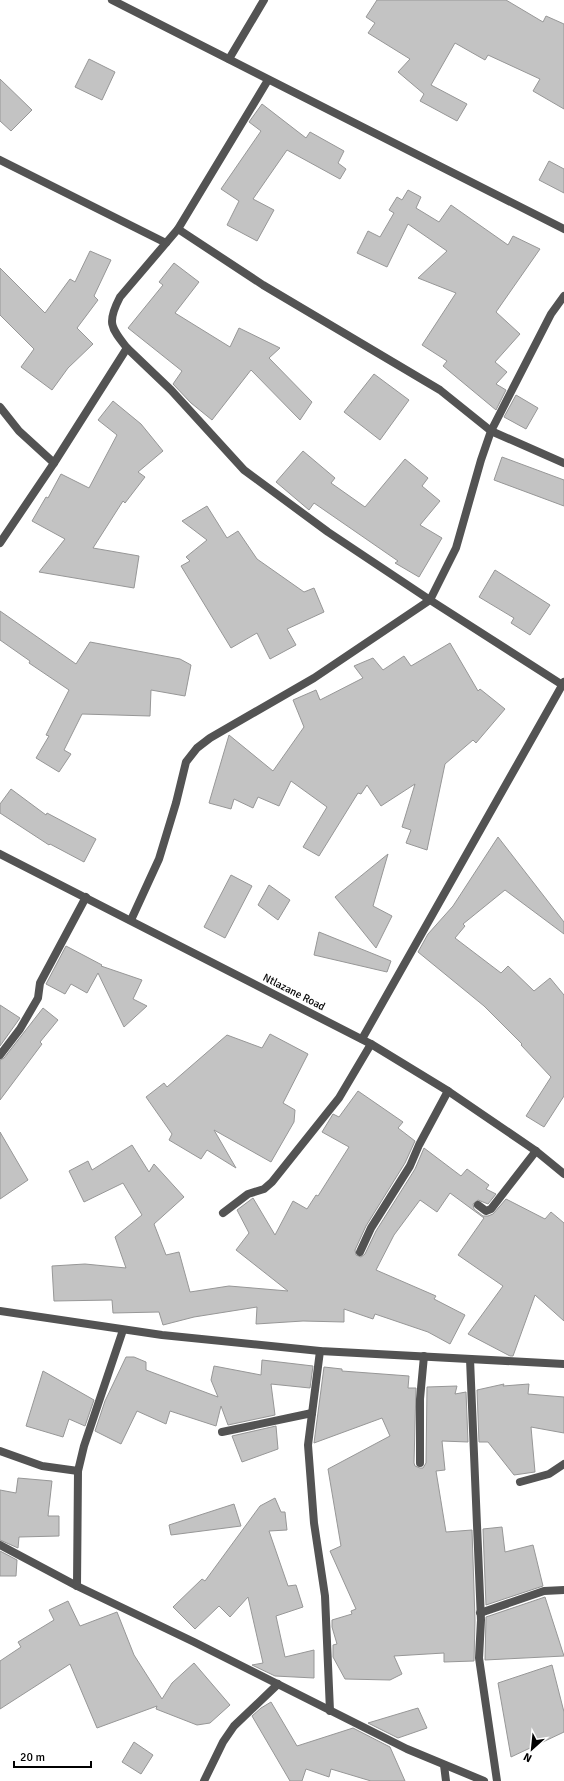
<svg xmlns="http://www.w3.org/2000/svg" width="564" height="1781" viewBox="0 0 564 1781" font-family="Signika,sans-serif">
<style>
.building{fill:#c3c3c3;stroke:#979797}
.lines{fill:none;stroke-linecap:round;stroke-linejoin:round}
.minor{stroke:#535353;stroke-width:8}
.tertiary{stroke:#535353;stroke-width:8}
.labels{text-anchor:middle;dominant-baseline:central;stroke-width:3;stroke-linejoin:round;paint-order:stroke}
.street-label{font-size:11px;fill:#000;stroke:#fff}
</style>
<rect width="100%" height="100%" fill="#fff"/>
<!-- building -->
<g class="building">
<polygon points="377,0 506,0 543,22 546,16 564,24 564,109 533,91 540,79 488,55 485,60 455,43 431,85 467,104 457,121 420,101 424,94 398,72 410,59 368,33 375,23 366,17"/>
<polygon points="89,59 115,72 102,100 75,87"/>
<polygon points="0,79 32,110 11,131 0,121"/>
<polygon points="262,104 306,138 310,132 344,151 338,163 346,169 340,179 287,150 253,199 274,210 257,241 227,225 239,201 221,189 261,131 249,122"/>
<polygon points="549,161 564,169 564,193 539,180"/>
<polygon points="408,190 421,197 416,208 439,222 451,205 508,245 513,236 540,249 496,312 520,334 495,362 507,372 496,384 506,390 496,410 443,366 447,361 422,345 456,293 418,278 447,251 408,224 387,267 357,253 368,231 380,237 394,213 389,210 397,197 402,200"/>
<polygon points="90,251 111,260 94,296 98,300 77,328 93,344 68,368 52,390 21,367 34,349 0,315 0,268 45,313 70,279 75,282"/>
<polygon points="174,263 199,282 175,313 230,347 239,328 280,348 269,358 312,402 300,420 251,370 212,420 191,403 173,384 182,371 128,328 163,285 159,282"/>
<polygon points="374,374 409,400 380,440 344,412"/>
<polygon points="516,395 538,408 526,429 504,417"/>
<polygon points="113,401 141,424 163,451 138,472 145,477 125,503 123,501 93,548 139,556 134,588 39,572 65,539 32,521 46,497 48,498 61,474 89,488 117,435 98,420"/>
<polygon points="303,451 335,478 331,483 365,507 405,459 428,478 422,486 440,501 420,525 442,538 419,577 395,563 398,561 314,503 309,510 276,482"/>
<polygon points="502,457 564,480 564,506 494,480"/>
<polygon points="207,506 227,538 238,531 257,559 304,592 314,588 324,612 287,629 296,645 270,659 257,633 231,648 181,566 190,561 186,557 207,540 182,521"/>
<polygon points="495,570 550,605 530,635 511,623 514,618 479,597"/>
<polygon points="0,611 76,664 90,642 180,659 191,665 185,696 151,690 150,716 82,714 64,750 71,754 59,772 36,758 49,736 46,735 69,690 29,663 30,661 0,640"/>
<polygon points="450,643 478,691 480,689 505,709 476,743 473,740 445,764 427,850 406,843 411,830 402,827 415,784 381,806 367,785 361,794 358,793 319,856 303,847 327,807 291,781 279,806 258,797 253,808 234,799 231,809 209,803 229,735 273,771 304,727 293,700 316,690 320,700 363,678 354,666 373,658 383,670 404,656 411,666"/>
<polygon points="11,789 46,815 47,813 96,839 84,862 50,844 49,845 0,813 0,804"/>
<polygon points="498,837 564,922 564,934 505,890 463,924 465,926 455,938 501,973 508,966 534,991 550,978 564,995 564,1096 544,1127 526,1116 551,1077 521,1045 522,1044 484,1006 418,952 428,934 453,906"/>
<polygon points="388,854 373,906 392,916 376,948 335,897"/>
<polygon points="231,875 252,886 225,938 204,927"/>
<polygon points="269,885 290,900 278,920 258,905"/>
<polygon points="319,932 391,961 387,972 314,955"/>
<polygon points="66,946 102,965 101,966 142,980 133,999 147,1006 124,1027 98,973 87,993 71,984 65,994 46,984"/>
<polygon points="0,1005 20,1018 0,1046"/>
<polygon points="43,1008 58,1020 40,1042 42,1044 0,1100 0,1060 4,1058"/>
<polygon points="270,1034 308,1054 283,1103 295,1110 294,1122 271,1162 214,1130 236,1168 207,1150 201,1159 169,1140 172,1134 146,1097 164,1083 167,1087 227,1035 262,1048"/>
<polygon points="358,1091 403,1122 398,1128 415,1141 405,1163 366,1226 355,1250 356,1255 361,1257 365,1254 376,1231 415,1169 424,1148 461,1176 467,1169 489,1185 486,1189 496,1194 488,1204 478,1200 473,1204 474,1209 483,1216 488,1216 493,1214 506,1199 545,1219 551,1212 564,1223 564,1321 535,1295 513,1356 510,1356 468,1334 503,1286 458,1255 484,1218 450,1193 437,1212 420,1200 394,1235 376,1270 436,1296 434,1299 465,1315 450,1344 428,1332 375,1314 373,1319 344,1309 344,1322 303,1321 256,1324 257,1307 194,1317 163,1325 159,1312 113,1313 112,1300 54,1301 52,1266 85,1264 126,1268 115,1237 142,1215 123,1183 84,1202 69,1171 88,1161 92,1170 132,1145 149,1172 154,1164 184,1197 154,1224 166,1255 179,1252 190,1292 229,1286 288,1291 236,1250 249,1233 237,1210 253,1198 275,1235 293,1201 307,1209 316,1195 318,1196 349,1147 322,1132 333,1114 339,1117"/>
<polygon points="0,1132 28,1180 0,1199"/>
<polygon points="126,1357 134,1357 146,1362 146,1370 218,1397 211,1380 214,1366 261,1375 262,1360 313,1366 310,1388 271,1384 275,1415 228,1425 221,1406 216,1426 170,1411 166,1424 137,1411 121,1444 95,1431 105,1401"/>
<polygon points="324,1367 342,1369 342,1371 409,1376 408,1388 416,1388 414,1463 415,1466 420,1468 423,1468 426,1463 427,1387 457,1386 455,1394 466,1392 468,1442 442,1441 445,1470 436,1471 446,1532 472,1530 475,1620 474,1661 444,1662 444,1653 394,1656 402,1674 390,1680 345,1679 333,1657 333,1645 337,1644 332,1627 332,1620 352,1614 351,1611 356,1609 330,1551 341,1546 328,1469 390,1436 382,1418 314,1443"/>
<polygon points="43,1371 94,1400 85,1426 69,1419 63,1437 26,1426"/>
<polygon points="504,1384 503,1386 529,1384 528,1394 564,1397 564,1433 531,1427 535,1472 514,1475 488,1442 479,1442 477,1390"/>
<polygon points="276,1426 278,1449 242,1462 232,1436"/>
<polygon points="18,1478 52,1481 48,1516 59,1516 59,1536 19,1537 18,1548 0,1540 0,1490 16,1493"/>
<polygon points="275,1498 281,1512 285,1512 287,1530 269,1531 288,1586 296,1585 303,1607 276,1616 285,1657 314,1650 314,1678 275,1676 252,1665 263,1663 248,1597 230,1617 219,1606 195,1629 173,1607 202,1579 205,1581 260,1506"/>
<polygon points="234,1504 241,1526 171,1535 169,1525"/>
<polygon points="502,1527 505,1552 533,1545 543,1586 486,1605 483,1529"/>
<polygon points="0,1551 17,1560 16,1576 0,1576"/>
<polygon points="545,1597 564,1656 485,1660 486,1617"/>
<polygon points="68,1601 80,1626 117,1612 134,1655 162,1699 172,1683 194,1663 230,1705 210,1723 197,1725 156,1709 157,1706 97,1728 70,1664 0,1709 0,1661 21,1647 18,1642 54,1620 49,1610"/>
<polygon points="552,1665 564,1712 564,1732 511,1757 498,1683"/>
<polygon points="271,1702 297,1746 353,1728 390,1747 405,1781 371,1781 331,1769 329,1777 306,1769 302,1781 290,1781 252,1716 261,1708"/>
<polygon points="418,1708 427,1728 398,1738 368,1723"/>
<polygon points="134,1742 153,1755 141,1774 122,1762"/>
</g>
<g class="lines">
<!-- minor -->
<g class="minor">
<polyline points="112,0 564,229"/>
<polyline points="229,59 264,0"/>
<polyline points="0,160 166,243 178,229 263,285 440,390 491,431 564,463"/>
<polyline points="178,229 268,80"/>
<polyline points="127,348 171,390 244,470 328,532 430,600 456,548 481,460 491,431 551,314 564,296"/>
<polyline points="0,407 19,431 54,463 0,543"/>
<path d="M54,463l73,-115c-17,-21 -20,-26 -7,-51l46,-54"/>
<polyline points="131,920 159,859 176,803 186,762 197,748 210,738 314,678 430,600 564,686"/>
<polyline points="362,1039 564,682"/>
<polyline points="0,1055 20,1029 38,998 40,983 86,897"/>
<polyline points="478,1205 486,1211 491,1209 536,1151"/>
<polyline points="223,1213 248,1194 264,1189 272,1182 339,1098 371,1044"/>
<polyline points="360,1252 371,1228 410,1166 419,1145 448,1091"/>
<polyline points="0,1311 162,1335 320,1351 564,1364"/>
<polyline points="320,1351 308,1445 314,1523 325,1596 330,1711"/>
<polyline points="470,1359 481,1620 479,1658 497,1781"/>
<polyline points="222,1432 312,1413"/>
<polyline points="0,1451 42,1466 78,1471"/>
<polyline points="420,1463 420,1399 424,1356"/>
<polyline points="520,1482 549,1474 564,1464"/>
<polyline points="0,1545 77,1586 194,1642 407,1749 484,1781"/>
<polyline points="77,1586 78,1471 84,1446 123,1330"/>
<polyline points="480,1613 544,1591 564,1590"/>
<polyline points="444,1765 446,1781"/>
<polyline points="204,1781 223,1742 234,1726 278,1684"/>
</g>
<!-- tertiary -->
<polyline class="tertiary" points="0,854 371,1044 448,1091 536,1151 564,1174"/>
</g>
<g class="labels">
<!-- street labels -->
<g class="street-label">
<text transform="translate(294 992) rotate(27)">Ntlazane Road</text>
</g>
</g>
<!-- north arrow -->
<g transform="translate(532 1749) rotate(207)" stroke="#ffffff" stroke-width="3" paint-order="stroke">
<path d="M0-3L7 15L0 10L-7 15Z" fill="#000000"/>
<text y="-6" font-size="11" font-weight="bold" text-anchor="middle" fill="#000000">N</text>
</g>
<!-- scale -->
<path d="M14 1761v6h77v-6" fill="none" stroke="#000000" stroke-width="2"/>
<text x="20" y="1761" font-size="12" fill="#000000" stroke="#ffffff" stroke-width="3" paint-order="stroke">20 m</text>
</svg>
